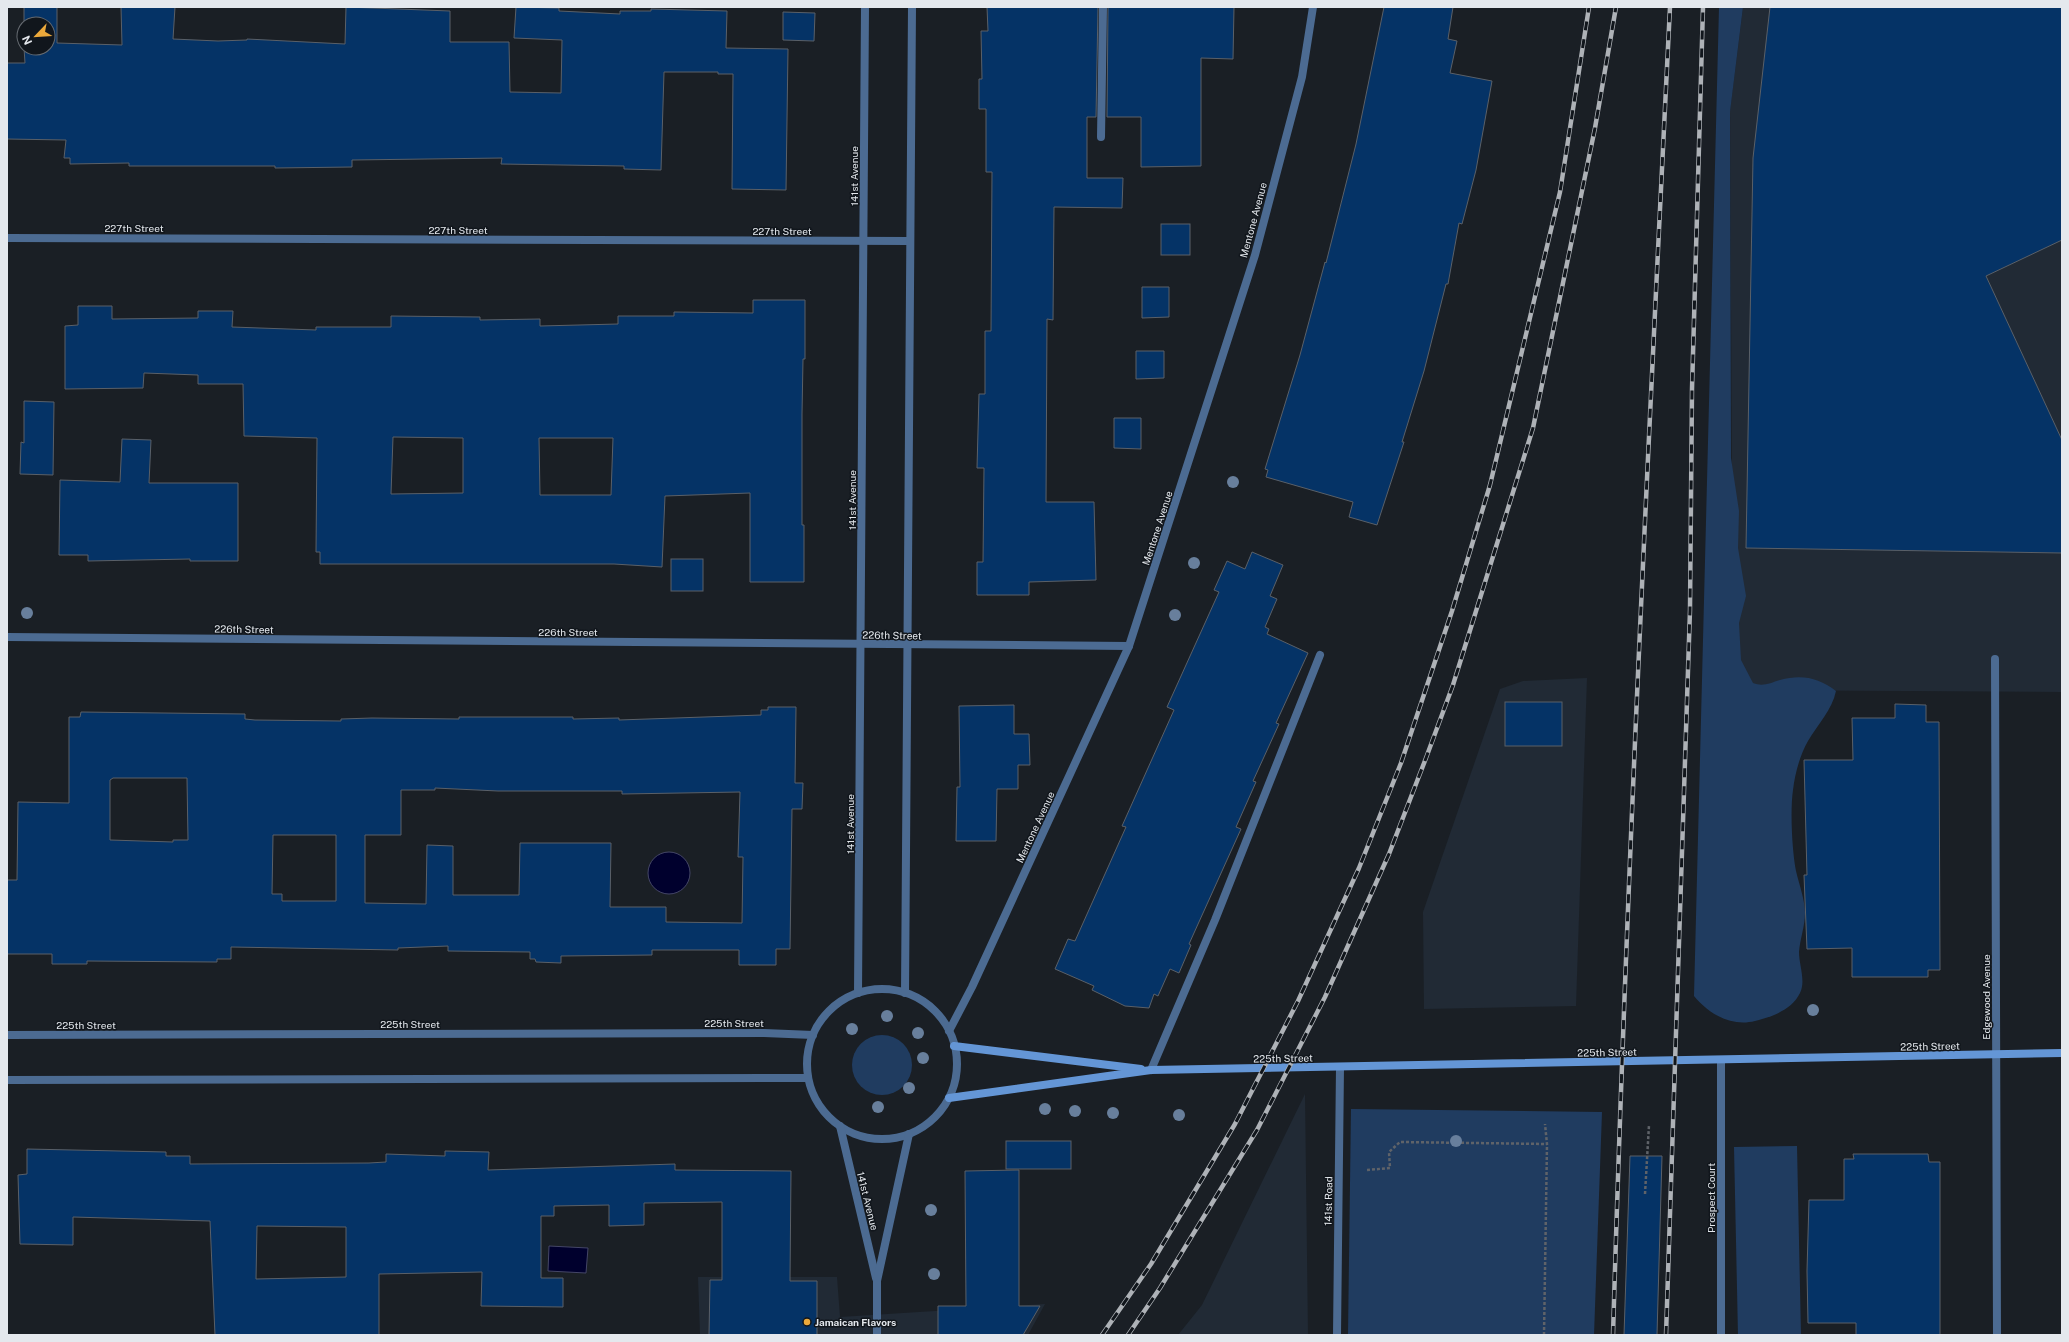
<svg xmlns="http://www.w3.org/2000/svg" width="2069" height="1342" viewBox="0 0 2069 1342" font-family="'Public Sans',sans-serif">
<style>
.built{fill:#212a35}
.green{fill:#203c60}
.water{fill:#00002d;stroke:#444667}
.building{fill:#053366;stroke:#5a6068;fill-rule:evenodd}
.lines{fill:none;stroke-linecap:round;stroke-linejoin:round}
.path{stroke:#5f6369;stroke-width:2.5;stroke-dasharray:3 2;stroke-linecap:butt}
.lane{stroke:#4c6b92;stroke-width:8}
.street{stroke:#4c6b92;stroke-width:8}
.secondary{stroke:#6496d6;stroke-width:8}
.rail-casing{stroke:#aeb2b7;stroke-width:4.5}
.rail{stroke:#11161c;stroke-width:3;stroke-dasharray:9;stroke-linecap:butt}
.tree{fill:#687f9c}
.poi-dot{fill:#eca93b;stroke:#11161c;stroke-width:1.5}
.labels{text-anchor:middle;dominant-baseline:central;stroke-width:3;stroke-linejoin:round;paint-order:stroke}
.street-label{font-size:10px;fill:#e4e8ed;stroke:#11161c}
.poi-label{font-size:10px;font-weight:bold;fill:#e4e8ed;stroke:#11161c;text-anchor:start}
</style>
<rect width="100%" height="100%" fill="#1a1f25"/>
<!-- built -->
<g class="built">
<polygon points="1743,7 2062,7 2062,692 1733,690 1730,111"/>
<polygon points="1587,678 1576,1006 1424,1009 1423,912 1500,689 1523,681"/>
<polygon points="1305,1094 1308,1335 1178,1335 1202,1305"/>
<polygon points="698,1277 837,1277 840,1317 1045,1304 1028,1335 700,1335"/>
</g>
<!-- green -->
<g class="green">
<path d="M1719,7h24l-13,105 1,346 8,53 -1,37 8,48 -7,27 2,37 12,23c10,4 17,0 27,-3 22,-6 39,-2 56,11 -4,19 -18,33 -28,50 -8,14 -13,32 -15,49 -3,20 -1,61 3,81 3,13 9,29 9,42 0,13 -5,26 -6,39 0,13 7,29 1,41 -8,17 -29,24 -45,28 -24,6 -46,-7 -61,-25z"/>
<circle cx="882" cy="1065" r="30"/>
<polygon points="1351,1109 1602,1112 1594,1335 1348,1335"/>
<polygon points="1797,1146 1801,1335 1738,1335 1734,1147"/>
</g>
<!-- water -->
<g class="water">
<circle cx="669" cy="873" r="21"/>
<polygon points="549,1246 588,1248 586,1273 548,1271"/>
</g>
<!-- building -->
<g class="building">
<polygon points="24,7 57,7 57,43 122,45 121,7 175,7 173,39 218,41 247,40 247,39 345,44 346,7 450,11 450,42 509,42 510,92 561,93 562,40 514,38 516,7 559,8 559,11 620,14 620,11 651,11 651,9 727,11 726,48 788,49 786,190 732,189 733,74 718,74 718,72 664,72 661,170 624,169 624,166 501,164 502,158 352,160 352,167 275,168 275,166 129,166 129,163 70,164 70,158 64,158 66,140 7,139 7,63 25,63 24,48 48,48 48,24 24,24"/>
<polygon points="987,7 1098,7 1096,117 1087,117 1087,178 1123,178 1122,208 1054,207 1053,320 1047,319 1046,502 1094,502 1096,580 1029,582 1029,595 977,595 977,562 983,562 984,468 977,468 979,394 985,394 985,331 991,331 992,172 986,172 986,109 979,109 979,79 982,79 981,31 988,31"/>
<polygon points="1108,7 1234,7 1233,59 1201,58 1201,166 1141,167 1141,117 1107,117"/>
<polygon points="1384,7 1453,7 1448,39 1457,41 1450,73 1492,81 1476,170 1462,224 1459,223 1448,284 1446,284 1424,371 1402,442 1404,442 1377,525 1349,517 1353,502 1266,477 1268,470 1265,469 1300,355 1325,262 1326,263 1356,144"/>
<polygon points="1770,7 2062,7 2062,240 1986,276 2062,440 2062,553 1746,548 1753,158"/>
<polygon points="783,12 815,13 814,41 783,40"/>
<rect x="1161" y="224" width="29" height="31"/>
<polygon points="1142,287 1169,287 1169,317 1142,318"/>
<path d="M753,300h52v59h-2l-1,55v111h2v57h-54v-89l-85,3 -3,71 -48,-3h-294v-12h-4l1,-114 -73,-2 -1,-52h-45v-9l-54,-2 -1,15 -78,1v-63l13,-1v-19h34v13l86,-1v-7h35l-1,16 84,3v-3h75v-11l89,1v3l60,-1v7l78,-2v-8h56v-4l79,1zM393,437l70,1v55l-72,1zM539,438h74l-2,57h-71z"/>
<polygon points="1136,351 1164,351 1164,378 1136,379"/>
<polygon points="24,401 54,402 53,475 20,474 21,442 24,443"/>
<polygon points="1114,418 1141,418 1141,449 1114,448"/>
<polygon points="122,439 151,440 149,483 238,483 238,561 190,561 190,559 88,561 88,555 59,555 60,480 120,482"/>
<polygon points="1252,552 1283,565 1270,596 1277,599 1265,627 1269,629 1267,634 1308,653 1276,723 1279,724 1253,781 1256,782 1236,827 1241,829 1189,944 1191,945 1179,973 1170,969 1158,996 1154,994 1149,1008 1125,1006 1092,990 1094,986 1055,969 1068,939 1075,941 1126,827 1122,826 1174,710 1167,707 1219,592 1214,590 1227,561 1245,569"/>
<rect x="671" y="559" width="32" height="32"/>
<rect x="1505" y="702" width="57" height="44"/>
<polygon points="1895,704 1926,705 1926,722 1939,722 1940,970 1928,970 1928,977 1852,977 1852,948 1807,949 1804,875 1807,875 1804,760 1853,760 1852,718 1895,718"/>
<polygon points="1014,705 1014,734 1029,734 1030,765 1018,765 1018,789 997,789 996,841 956,841 957,787 960,787 959,706"/>
<path d="M768,707h28l-1,76h8l-1,26h-10l-2,140h-14v16h-37v-15h-87v5l-91,1v7l-25,-1 -1,-3h-5v-7l-82,-1v-5l-50,2v2l-167,-3v12h-14v3l-130,-1v3h-35v-10h-45v-74h10l1,-78 51,1v-86h11l1,-5 164,2v5l10,1 86,1v-2l31,-1 87,1v-2h114v2l46,-1v2l142,-5v-5h7zM113,778h74l1,62h-15v2l-63,-2v-60zM435,788l63,3h124v3l118,-2 -2,65h5l-1,66 -76,-1v-15h-56l1,-64h-91l-1,52h-66v-49l-26,-1 -1,59 -61,-1v-68h36v-45h34zM273,835h63v66h-54v-7h-10z"/>
<rect x="1006" y="1141" width="65" height="28"/>
<path d="M27,1149l139,3v4h24v8l179,-1 17,-1v-8l59,2v-5l44,1 -1,18 187,-6v6l116,1 -1,110h27v54h-108l1,-55h12v-78l-78,1v22l-35,1v-21l-55,1v10h-13v62h22v29l-82,-1 1,-34 -103,2v61h-164l-5,-114 -137,-4v28l-53,-1 -2,-69 9,-1zM257,1226l89,1v50l-90,2z"/>
<polygon points="1853,1154 1928,1154 1929,1162 1940,1162 1940,1335 1856,1335 1856,1323 1808,1323 1807,1271 1809,1200 1844,1200 1844,1159 1854,1159"/>
<polygon points="1630,1156 1662,1156 1657,1335 1624,1335"/>
<polygon points="1019,1170 1019,1306 1040,1306 1023,1335 938,1335 938,1306 966,1306 965,1171"/>
</g>
<g class="lines">
<!-- path -->
<g class="path">
<polyline points="1367,1170 1390,1168 1389,1152 1400,1142 1547,1144"/>
<polyline points="1645,1194 1649,1125"/>
<polyline points="1544,1335 1547,1144 1545,1124"/>
</g>
<!-- lane -->
<g class="lane">
<polyline points="1101,137 1103,7"/>
<polyline points="1151,1070 1215,920 1320,655"/>
</g>
<!-- street -->
<g class="street">
<polyline points="7,238 910,241"/>
<polyline points="7,637 1129,646"/>
<polyline points="1995,659 1997,1335"/>
<circle cx="882" cy="1064" r="75"/>
<polyline points="858,993 865,7"/>
<polyline points="905,993 912,7"/>
<polyline points="949,1031 972,987 1129,646 1255,255 1302,77 1313,7"/>
<polyline points="7,1035 764,1033 813,1035"/>
<polyline points="1721,1060 1721,1335"/>
<polyline points="7,1080 808,1078"/>
<polyline points="840,1126 876,1278"/>
<polyline points="877,1335 877,1281 909,1134"/>
<polyline points="1337,1335 1340,1067"/>
</g>
<!-- secondary -->
<g class="secondary">
<polyline points="954,1046 1141,1069"/>
<polyline points="949,1098 1151,1070 2062,1053"/>
</g>
<!-- rail casing -->
<g class="rail-casing">
<g id="rail">
<polyline points="1102,1335 1151,1264 1235,1124 1298,1001 1359,868 1401,763 1452,611 1490,485 1560,192 1589,7"/>
<polyline points="1128,1335 1160,1288 1257,1130 1325,997 1389,854 1426,758 1453,685 1533,428 1595,128 1616,7"/>
<path d="M1613,1335c13,-443 35,-885 57,-1328"/>
<polyline points="1666,1335 1690,610 1692,389 1703,7"/>
</g>
</g>
<!-- rail -->
<use href="#rail" class="rail"/>
</g>
<!-- trees -->
<g class="tree">
<circle cx="1233" cy="482" r="6"/>
<circle cx="1194" cy="563" r="6"/>
<circle cx="27" cy="613" r="6"/>
<circle cx="1175" cy="615" r="6"/>
<circle cx="1813" cy="1010" r="6"/>
<circle cx="887" cy="1016" r="6"/>
<circle cx="852" cy="1029" r="6"/>
<circle cx="918" cy="1033" r="6"/>
<circle cx="923" cy="1058" r="6"/>
<circle cx="909" cy="1088" r="6"/>
<circle cx="878" cy="1107" r="6"/>
<circle cx="1045" cy="1109" r="6"/>
<circle cx="1075" cy="1111" r="6"/>
<circle cx="1113" cy="1113" r="6"/>
<circle cx="1179" cy="1115" r="6"/>
<circle cx="1456" cy="1141" r="6"/>
<circle cx="931" cy="1210" r="6"/>
<circle cx="934" cy="1274" r="6"/>
</g>
<!-- markers -->
<circle class="poi-dot" cx="807" cy="1322" r="4"/>
<g class="labels">
<!-- street labels -->
<g class="street-label">
<text transform="translate(854 176) rotate(-90)">141st Avenue</text>
<text transform="translate(1253 220) rotate(-75)">Mentone Avenue</text>
<text x="134" y="228">227th Street</text>
<text x="458" y="230">227th Street</text>
<text x="782" y="231">227th Street</text>
<text transform="translate(852 500) rotate(-90)">141st Avenue</text>
<text transform="translate(1157 528) rotate(-72)">Mentone Avenue</text>
<text transform="translate(244 629) rotate(1)">226th Street</text>
<text x="568" y="632">226th Street</text>
<text transform="translate(892 635) rotate(1)">226th Street</text>
<text transform="translate(850 824) rotate(-90)">141st Avenue</text>
<text transform="translate(1035 827) rotate(-65)">Mentone Avenue</text>
<text transform="translate(1986 997) rotate(-90)">Edgewood Avenue</text>
<text x="734" y="1023">225th Street</text>
<text x="410" y="1024">225th Street</text>
<text x="86" y="1025">225th Street</text>
<text transform="translate(1930 1046) rotate(-1)">225th Street</text>
<text transform="translate(1607 1052) rotate(-1)">225th Street</text>
<text transform="translate(1283 1058) rotate(-1)">225th Street</text>
<text transform="translate(1711 1198) rotate(-90)">Prospect Court</text>
<text transform="translate(868 1201) rotate(76)">141st Avenue</text>
<text transform="translate(1328 1201) rotate(-89)">141st Road</text>
</g>
<!-- poi labels -->
<g class="poi-label">
<text x="815" y="1322">Jamaican Flavors</text>
</g>
</g>
<!-- border -->
<rect width="2069" height="1342" fill="none" stroke="#e4e8ed" stroke-width="16"/>
<!-- north arrow -->
<g transform="translate(36 36) rotate(245)"><circle r="19" fill="#11161c" stroke="#656a70"/>
<path d="M0-3L7 15L0 10L-7 15Z" fill="#eca93b"/>
<text y="-6" font-size="11" font-weight="bold" text-anchor="middle" fill="#e4e8ed">N</text>
</g>
</svg>
